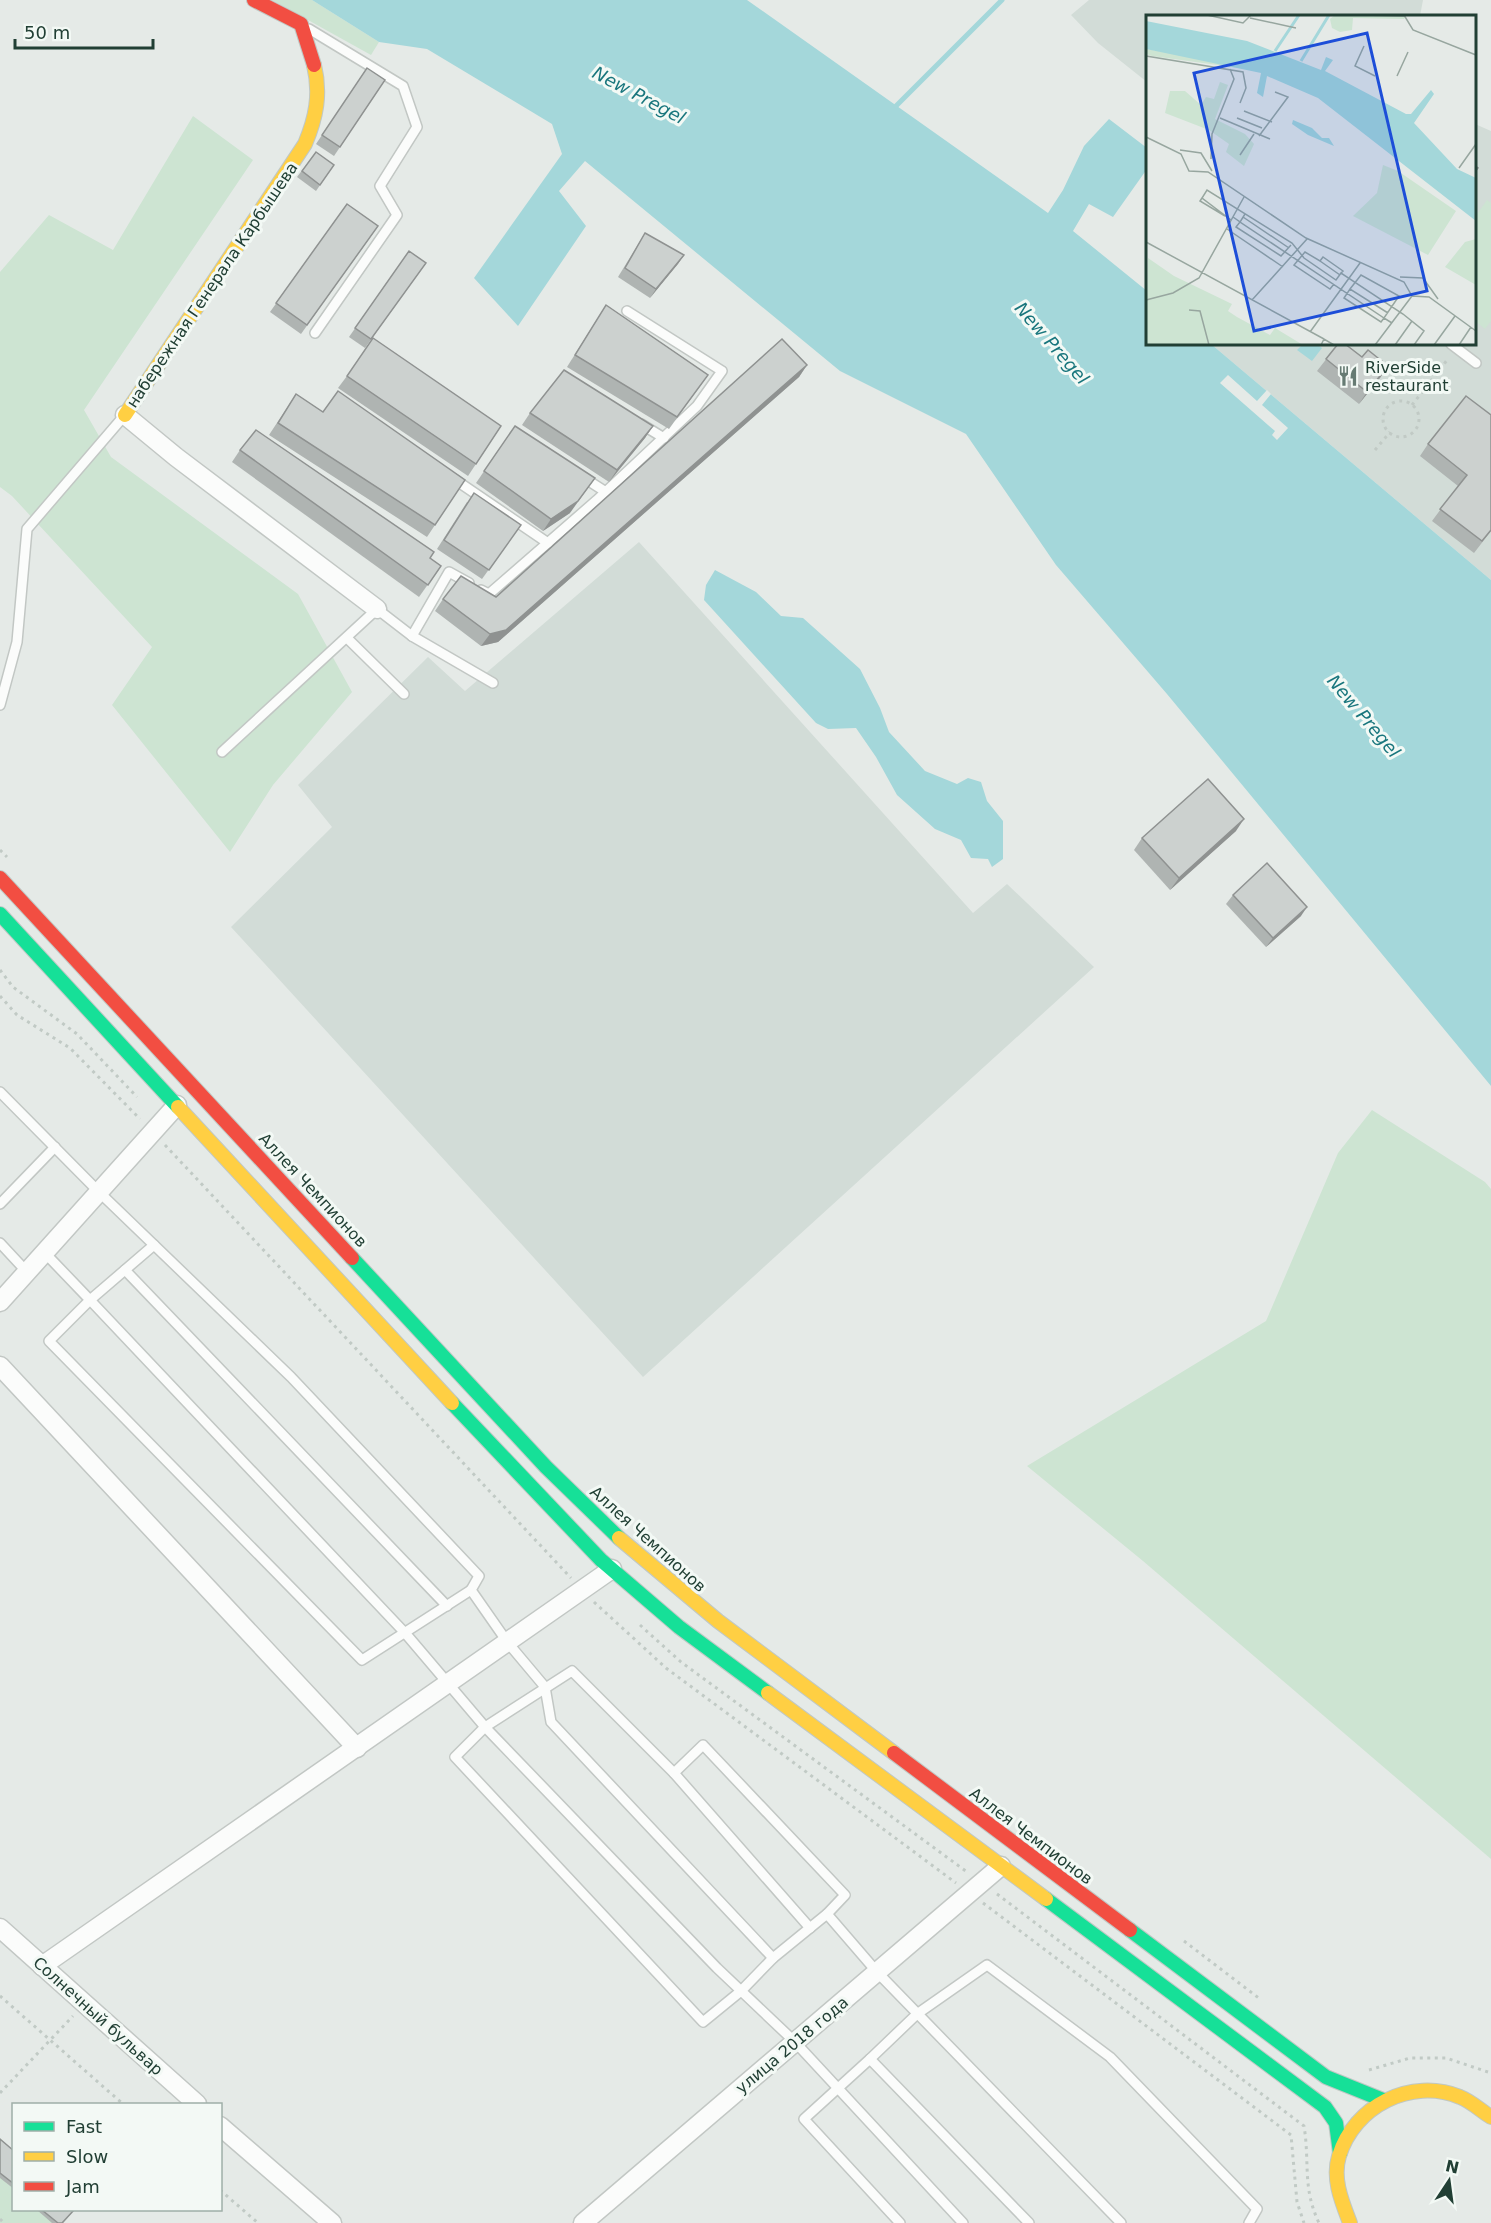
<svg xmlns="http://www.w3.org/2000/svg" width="1491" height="2223" viewBox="0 0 1491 2223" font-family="'DejaVu Sans',sans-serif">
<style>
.built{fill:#d2dcd7}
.green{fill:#cde4d2}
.water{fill:#a4d7da}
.pier{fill:#e5eae7}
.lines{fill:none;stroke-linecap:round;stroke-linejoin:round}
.stream{stroke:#a4d7da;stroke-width:5}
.lane-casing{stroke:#c2c7c4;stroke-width:12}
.street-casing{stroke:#c2c7c4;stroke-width:21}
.fast-casing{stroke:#c0c8c4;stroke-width:16}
.slow-casing{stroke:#c0c8c4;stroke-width:16}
.jam-casing{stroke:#c0c8c4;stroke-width:16}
.path{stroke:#c1cac5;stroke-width:3;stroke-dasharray:3 4.5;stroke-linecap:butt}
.lane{stroke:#fbfcfb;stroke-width:9}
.street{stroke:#fbfcfb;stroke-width:18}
.fast{stroke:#16e098;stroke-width:14}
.slow{stroke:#ffcf43;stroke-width:14}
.jam{stroke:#f24e42;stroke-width:14}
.wall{fill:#afb4b2}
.shaded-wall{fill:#8f9291}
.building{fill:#ccd1cf;stroke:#8f9291;stroke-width:1.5}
.labels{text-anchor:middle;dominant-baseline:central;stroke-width:6;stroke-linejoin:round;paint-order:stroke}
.street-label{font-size:16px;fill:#213f34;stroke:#f3f9f5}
.poi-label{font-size:16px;fill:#213f34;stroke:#f3f9f5;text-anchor:start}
.water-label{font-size:18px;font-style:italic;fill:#19767d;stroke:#f3f9f5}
.inset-river{fill:none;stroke:#a4d7da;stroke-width:3}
.inset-road{fill:none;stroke:#97a69f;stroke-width:1.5}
.view{fill:#1d4ed8;fill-opacity:0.15;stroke:#1d4ed8;stroke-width:3}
.inset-edge{fill:none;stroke:#213f34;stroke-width:3}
</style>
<rect width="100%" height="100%" fill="#e5eae7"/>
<!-- built -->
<g class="built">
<polygon points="1089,0 1423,0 1420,16 1148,16 1147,82 1098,43 1071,15"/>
<polygon points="1475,124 1491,131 1491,580 1211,344 1474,344"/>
<polygon points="639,542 973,913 1007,884 1094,967 643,1377 231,927 332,827 298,785 428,657 465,691"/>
</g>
<!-- green -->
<g class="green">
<polygon points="272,0 312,0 379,42 371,55"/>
<polygon points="193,116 253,160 84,410 111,457 298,594 352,692 273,785 230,852 112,705 152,647 12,496 0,487 0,272 49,215 113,250"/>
<polygon points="1487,200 1491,203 1491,321 1485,329 1475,321 1475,217"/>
<polygon points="1372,1110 1485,1182 1491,1189 1491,1859 1143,1561 1027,1466 1266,1321 1338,1153"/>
<polygon points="0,2144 13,2156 14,2210 74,2210 63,2223 0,2223"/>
</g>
<!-- water -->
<g class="water">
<polygon points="312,0 747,0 1048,213 1063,190 1084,146 1109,119 1147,148 1147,169 1113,217 1089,204 1073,231 1147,291 1148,344 1211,344 1491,580 1491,1086 1167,694 1056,565 966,434 840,371 585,161 559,191 586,226 518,326 474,278 562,154 552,124 427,49 379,42"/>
<polygon points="1303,344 1316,344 1322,348 1312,361 1297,350"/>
<polygon points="715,570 756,592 781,616 803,618 860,669 880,708 889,732 925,771 957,784 968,778 981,782 987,801 1003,821 1003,859 992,867 988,859 971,858 961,840 935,829 897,795 876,757 856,728 828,729 816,723 704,600 706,585"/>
</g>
<!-- pier -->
<polygon class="pier" points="1228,375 1257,401 1267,390 1271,394 1262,405 1288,428 1277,440 1272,435 1275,431 1220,383"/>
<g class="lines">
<!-- stream -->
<polyline class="stream" points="896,106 1002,0"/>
<!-- lane casing -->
<g class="lane-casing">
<g id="lane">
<polyline points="309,29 403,86 417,127 380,186 397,215 315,333"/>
<polyline points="1451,344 1476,363"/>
<polyline points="641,424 664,438"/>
<polyline points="581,476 606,492"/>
<polyline points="454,479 548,543"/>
<polyline points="481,590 489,594 597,500 697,406 722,371 627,311"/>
<polyline points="412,636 449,572 469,583"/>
<polyline points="348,639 404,694"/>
<polyline points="0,705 17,642 27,529 124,416"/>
<polyline points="222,752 377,609 412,636 493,683"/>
<polyline points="0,1092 98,1191 291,1377 479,1576 471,1590 508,1643 545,1687 551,1722 773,1958 827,1914 877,1972 1121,2223"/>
<polyline points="0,1204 55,1147"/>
<polyline points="0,1243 27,1272"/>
<polyline points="154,1245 90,1300 406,1634 485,1727 717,1968 795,2042 963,2223"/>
<polyline points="44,1252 90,1300 49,1341 362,1660 471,1590"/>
<polyline points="125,1270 447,1606"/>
<polyline points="674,1773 810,1928"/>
<polyline points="773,1958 741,1991 703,2022 455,1757 485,1727 572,1671 674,1773 703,1745 845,1895 827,1914"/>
<polyline points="870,2059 917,2014 987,1965 1110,2057 1257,2209 1249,2223"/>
<polyline points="900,2223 804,2119 870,2059 1029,2223"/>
</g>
</g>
<!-- street casing -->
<g class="street-casing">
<g id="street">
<polyline points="125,415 176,457 377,609"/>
<polyline points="0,1302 177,1105"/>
<polyline points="0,1366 357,1748"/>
<polyline points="0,1928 197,2104"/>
<polyline points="42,1966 612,1569"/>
<polyline points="220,2126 332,2223"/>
<polyline points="583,2223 1001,1866"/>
</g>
</g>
<!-- fast casing -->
<g class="fast-casing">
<g id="fast">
<polyline points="0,914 178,1107"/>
<polyline points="352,1258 546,1467 619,1538"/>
<polyline points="452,1403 601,1560 679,1627 768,1693"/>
<polyline points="1046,1899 1325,2107 1336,2123 1340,2153"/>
<polyline points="1130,1930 1326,2077 1383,2100"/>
</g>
</g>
<!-- slow casing -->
<g class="slow-casing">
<g id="slow">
<path d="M125,415l180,-271c11,-26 16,-50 9,-79"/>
<polyline points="178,1107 452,1403"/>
<polyline points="619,1538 718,1621 894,1753"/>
<polyline points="768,1693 1046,1899"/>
<path d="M1350,2223c-8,-21 -18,-44 -11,-67 15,-50 72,-79 121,-59 11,4 21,14 31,20"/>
</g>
</g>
<!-- jam casing -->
<g class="jam-casing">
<g id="jam">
<polyline points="254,0 301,24 314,65"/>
<polyline points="0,878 352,1258"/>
<polyline points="894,1753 1130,1930"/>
</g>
</g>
<!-- path -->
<g class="path">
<circle cx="1401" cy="419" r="18"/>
<polyline points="1412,405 1448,359"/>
<polyline points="1375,450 1390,432"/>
<polyline points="0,850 7,857"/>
<polyline points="0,970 13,987 77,1034 137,1097"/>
<polyline points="0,996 17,1015 70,1048 140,1119"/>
<polyline points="165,1145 571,1578"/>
<polyline points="594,1602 666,1668 956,1883"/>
<polyline points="640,1625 681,1662 967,1872"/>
<path d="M997,1894l307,232c6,37 -2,61 15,97"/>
<polyline points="983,1903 1291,2135 1297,2202 1304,2223"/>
<polyline points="1184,1941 1260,1999"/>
<polyline points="0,1996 123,2104"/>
<polyline points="1369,2070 1410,2058 1446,2058 1491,2073"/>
<polyline points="0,2093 73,2016"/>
<polyline points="220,2190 258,2223"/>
<polyline points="0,2219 4,2223"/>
</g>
<!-- lane -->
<use href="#lane" class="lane"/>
<!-- street -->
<use href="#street" class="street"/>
<!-- fast -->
<use href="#fast" class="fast"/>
<!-- slow -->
<use href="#slow" class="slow"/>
<!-- jam -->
<use href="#jam" class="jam"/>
</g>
<!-- wall -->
<g class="wall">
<polygon points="367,68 385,80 334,156 316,144"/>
<polygon points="316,152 334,165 316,191 297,177"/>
<polygon points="347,204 378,226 301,334 270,312"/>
<polygon points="645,233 684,255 650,298 618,277"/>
<polygon points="409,251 426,263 365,348 349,337"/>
<polygon points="606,305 708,375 669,429 567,367"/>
<polygon points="1338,344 1347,344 1346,345 1362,357 1388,366 1359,404 1317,371"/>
<polygon points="807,365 799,377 498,642 481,646 435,611 443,599 496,597"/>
<polygon points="347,376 501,426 468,476 338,388"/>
<polygon points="296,394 323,412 465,480 427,537 269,435"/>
<polygon points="530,413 653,426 645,438 609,482 522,425"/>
<polygon points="1491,415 1491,531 1474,553 1432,521 1458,486 1420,456 1428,444"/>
<polygon points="515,426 570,513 543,531 476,483"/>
<polygon points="240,450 430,558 441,566 419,597 232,462"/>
<polygon points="467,502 521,525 482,579 437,549"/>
<polygon points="1236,831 1170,890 1134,850 1142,838"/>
<polygon points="1233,895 1301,916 1266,947 1226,904"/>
<polygon points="0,2139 14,2151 14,2189 0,2178"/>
<polygon points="37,2210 74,2210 63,2223 52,2223"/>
</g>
<!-- shaded-wall -->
<g class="shaded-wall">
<polygon points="684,255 678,264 650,298 656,289"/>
<polygon points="807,365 799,377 498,642 481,646 490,634"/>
<polygon points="1388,366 1380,378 1359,404 1367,392"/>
<polygon points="653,426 645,438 609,482 617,470"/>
<polygon points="595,478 570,513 543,531 551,519"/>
<polygon points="1244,819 1236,831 1170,890 1179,878"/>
<polygon points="1307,907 1301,916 1266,947 1273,938"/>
</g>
<!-- building -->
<g class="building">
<polygon points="367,68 385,80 340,147 322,135"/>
<polygon points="316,152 334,165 320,185 302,171"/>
<polygon points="1474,165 1478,168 1474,173"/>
<polygon points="347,204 378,226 307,325 276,303"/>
<polygon points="645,233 684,255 656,289 625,268"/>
<polygon points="409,251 426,263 371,339 355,328"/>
<polygon points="606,305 708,375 677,417 575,355"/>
<polygon points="373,338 501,426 476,464 347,376"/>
<polygon points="782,339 807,365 506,630 490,634 443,599 461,576 496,597"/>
<polygon points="1338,344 1345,344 1362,357 1368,350 1388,366 1367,392 1326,359"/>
<polygon points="564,370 653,426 617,470 530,413"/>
<polygon points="338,391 465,480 435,525 278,423 296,394 323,412"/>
<polygon points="1466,396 1491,415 1491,530 1482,541 1440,509 1467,475 1428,444"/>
<polygon points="515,426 595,478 578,501 551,519 484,471"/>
<polygon points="256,430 434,552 430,558 441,566 428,585 240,450"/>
<polygon points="474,493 521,525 489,570 444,540"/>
<polygon points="1208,779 1244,819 1179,878 1142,838"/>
<polygon points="1267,863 1307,907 1273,938 1233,895"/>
<polygon points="0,2139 14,2151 14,2184 0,2173"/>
<polygon points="42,2210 74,2210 62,2223 58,2223"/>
</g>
<!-- icons -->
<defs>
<g id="restaurant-bare" transform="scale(1.62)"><path d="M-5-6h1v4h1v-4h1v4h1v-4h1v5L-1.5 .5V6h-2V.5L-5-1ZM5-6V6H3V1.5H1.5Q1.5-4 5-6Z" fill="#667b73" stroke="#f3f9f5" stroke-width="2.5" paint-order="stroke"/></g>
</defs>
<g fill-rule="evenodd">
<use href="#restaurant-bare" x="1348" y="376"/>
</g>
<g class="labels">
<!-- street labels -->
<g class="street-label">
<text transform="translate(212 285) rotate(-56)">набережная Генерала Карбышева</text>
<text transform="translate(313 1190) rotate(47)">Аллея Чемпионов</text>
<text transform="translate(648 1539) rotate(42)">Аллея Чемпионов</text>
<text transform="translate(1031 1836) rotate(37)">Аллея Чемпионов</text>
<text transform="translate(98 2016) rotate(42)">Солнечный бульвар</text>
<text transform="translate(792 2045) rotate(-40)">улица 2018 года</text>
</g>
<!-- poi labels -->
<g class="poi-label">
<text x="1365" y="367">RiverSide<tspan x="1365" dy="18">restaurant</tspan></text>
</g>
<!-- water labels -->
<g class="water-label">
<text transform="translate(639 95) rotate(28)">New Pregel</text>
<text transform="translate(1052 343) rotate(49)">New Pregel</text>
<text transform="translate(1364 716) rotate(50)">New Pregel</text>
</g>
</g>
<!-- overview -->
<g transform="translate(1146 15)">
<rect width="330" height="330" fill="#e5eae7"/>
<path d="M189,0h72l-3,4 -51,-1 -1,12 -12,2 -8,-4 -2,-9zM0,34l80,13 13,6 -87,-12 -6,-2zM74,67l8,3 -13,34 30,15 9,10 -10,22 -18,-14 3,-8 -20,-14 -44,-17 5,-22h15l16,14 5,-8 8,2zM237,150l15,6 58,40 -28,44 -75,-39 24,-23zM330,224v46l-31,-18 20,-25zM2,243l26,18 58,28 -4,7 9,6 33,18 5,-7 28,17h-157z" fill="#cde4d2"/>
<path d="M0,6l101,20 74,29 5,-13 7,3 -8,11 81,43h5l20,-24 3,4 -20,29 43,46 19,9v43l-158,-123 -51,-22 -4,21 -6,-4 4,-20 -115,-24zM147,105l19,8 10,10h7l5,8 -26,-11 -16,-11z" fill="#a4d7da"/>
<path class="inset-river" d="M129,36l24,-36M155,46l28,-46"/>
<path class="inset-road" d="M61,0l36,8 8,-8M217,0l41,1M258,0l9,15 63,25M104,3l46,10M218,31l-9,20 20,10M0,41l97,16 3,16 -6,15M251,61l11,-24M98,96l28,11M74,103l50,21M91,103l25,10M113,121l29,-39 -13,-5M0,122l35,17 8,17 19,1 98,66 98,44 8,14 17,1 47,34M34,135l21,3 11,18M94,140l14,-21M65,144l1,-25 22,-55 -4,-10M313,153l17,-24M56,183l-2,3 25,15M99,199l-5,8 144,96 15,-22 -38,-21 -11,14M87,202l7,5 -4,5 45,29 10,-11M97,202l46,31M85,205l-29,-22 5,-8 85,53 12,15 32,22 5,-7 62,41 21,17 -10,14M81,214l56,38M0,227l178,97M174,246l20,14M254,262l23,1 15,21M188,269l-4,5 -36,-24 11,-13 15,9 3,-4 20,14 -2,2M0,285l27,-7 26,-15 45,-81M106,285l55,-61M43,295l11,1 9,34M242,298l-38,-24 -6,9 37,24 3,-4 8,5M164,317l50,-69M175,330l3,-6 10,6M229,330l37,-49M249,330l17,-24M288,330l21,-29M313,330l12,-18"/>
<path class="view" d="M221,18l60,258 -173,40 -60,-258z"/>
<rect width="330" height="330" class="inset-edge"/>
</g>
<!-- legend -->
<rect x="12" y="2103" width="210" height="108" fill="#f3f9f5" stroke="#9fafa8" stroke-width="1.5"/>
<rect x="24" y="2122" width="30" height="9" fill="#16e098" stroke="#9fafa8" stroke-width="1.5"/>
<text x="66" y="2133" font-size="18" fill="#213f34">Fast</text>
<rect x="24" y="2152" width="30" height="9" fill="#ffcf43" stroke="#9fafa8" stroke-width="1.5"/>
<text x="66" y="2163" font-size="18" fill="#213f34">Slow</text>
<rect x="24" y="2182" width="30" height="9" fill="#f24e42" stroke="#9fafa8" stroke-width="1.5"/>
<text x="66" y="2193" font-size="18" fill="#213f34">Jam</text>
<!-- north arrow -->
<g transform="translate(1449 2181) rotate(13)" stroke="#f3f9f5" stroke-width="4.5" paint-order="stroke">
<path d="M0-4.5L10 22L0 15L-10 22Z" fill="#213f34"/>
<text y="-9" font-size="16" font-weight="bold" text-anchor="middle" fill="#213f34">N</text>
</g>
<!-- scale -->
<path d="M15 39v9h138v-9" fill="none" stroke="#213f34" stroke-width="3"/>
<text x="24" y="39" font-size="18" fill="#213f34" stroke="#f3f9f5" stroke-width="4.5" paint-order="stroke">50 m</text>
</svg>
